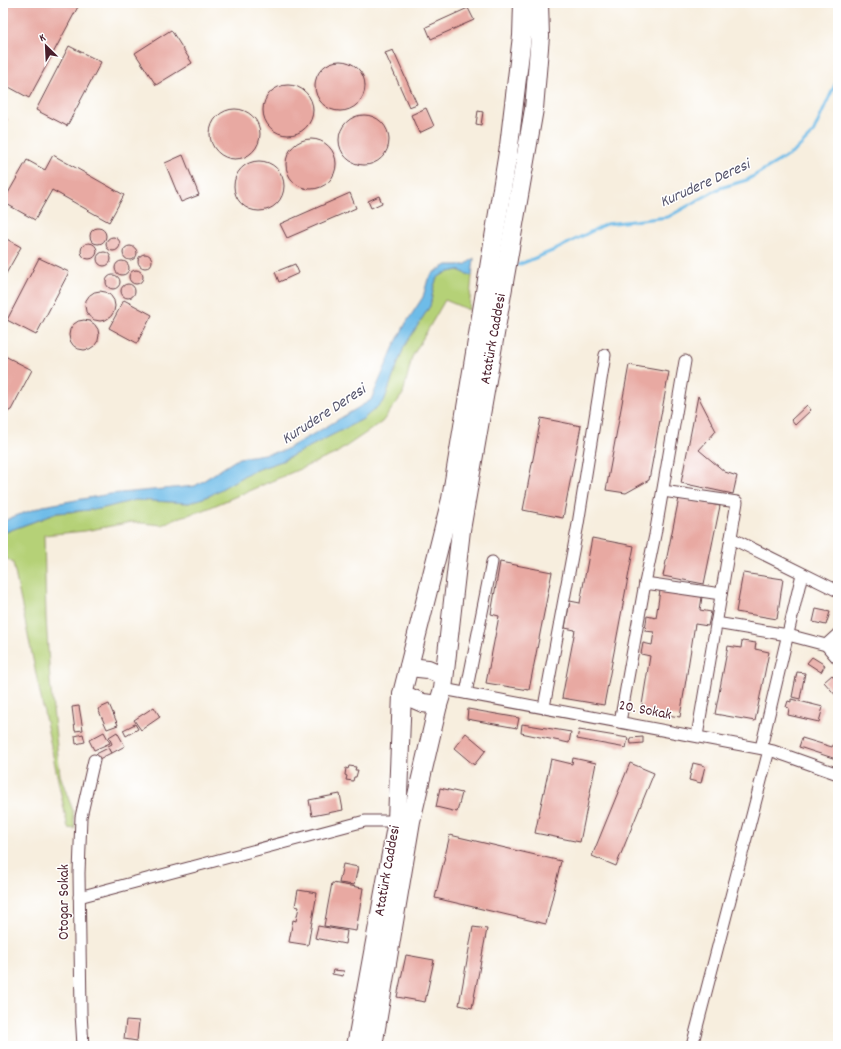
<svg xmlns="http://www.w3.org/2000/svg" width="841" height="1049" viewBox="0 0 841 1049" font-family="Dekko,sans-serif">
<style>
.green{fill:#b5d177;stroke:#807851}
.water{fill:#6ebce8;stroke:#5c6e8a}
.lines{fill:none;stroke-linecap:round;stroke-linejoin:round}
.stream{stroke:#6ebce8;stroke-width:3}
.building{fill:#e8a9a2}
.minor-casing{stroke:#643e46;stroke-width:13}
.primary-casing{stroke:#643e46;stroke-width:20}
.minor{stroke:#fff;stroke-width:11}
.primary{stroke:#fff;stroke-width:18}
.labels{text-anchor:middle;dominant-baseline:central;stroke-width:3;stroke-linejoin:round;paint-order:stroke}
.street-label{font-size:15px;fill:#4a1f2b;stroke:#fff}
.water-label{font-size:16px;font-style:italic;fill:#57566d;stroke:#fff}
</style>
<rect width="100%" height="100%" fill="#fff"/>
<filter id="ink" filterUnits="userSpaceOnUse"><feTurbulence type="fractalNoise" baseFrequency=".025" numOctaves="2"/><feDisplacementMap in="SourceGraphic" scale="8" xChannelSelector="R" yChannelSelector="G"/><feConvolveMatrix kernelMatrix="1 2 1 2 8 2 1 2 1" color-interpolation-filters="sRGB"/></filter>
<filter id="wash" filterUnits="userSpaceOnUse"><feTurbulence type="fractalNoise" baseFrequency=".012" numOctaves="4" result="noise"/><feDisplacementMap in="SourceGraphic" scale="16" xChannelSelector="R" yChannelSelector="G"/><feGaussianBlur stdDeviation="0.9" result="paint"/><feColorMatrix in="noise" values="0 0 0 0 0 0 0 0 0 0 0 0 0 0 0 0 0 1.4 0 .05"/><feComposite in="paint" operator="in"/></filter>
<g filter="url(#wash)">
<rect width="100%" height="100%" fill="#f7eede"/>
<!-- green -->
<polygon class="green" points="458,270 472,276 469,310 445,300 412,357 403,394 382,422 335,454 204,510 174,519 162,525 132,522 85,531 44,535 46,618 50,681 60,775 73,811 75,829 68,828 13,563 3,556 3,533 57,513 100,509 135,500 189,503 211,495 250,472 282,461 363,419 384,401 404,347 430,306 434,286 437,278 445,273"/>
<!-- water -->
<polygon class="water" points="474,258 472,276 458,270 445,273 437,278 434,286 430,306 404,347 384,401 363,419 282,461 250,472 211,495 189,503 135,500 100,509 57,513 3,533 3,522 10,518 43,506 110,494 195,486 239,458 283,451 324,428 371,400 395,344 406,323 423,297 428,279 433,273 447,265 465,265"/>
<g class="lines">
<!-- stream -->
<polyline class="stream" points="518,265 557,249 606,224 668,217 720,188 747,180 794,152 813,133 838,78"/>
</g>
<g id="blocks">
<!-- building -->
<g class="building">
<polygon points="3,3 80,3 29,98 9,87 4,95 3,94"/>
<polygon points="468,8 474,20 431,39 426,27"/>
<polygon points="171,30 192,63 156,85 135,53"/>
<polygon points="69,46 101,62 67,126 36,110"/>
<polygon points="393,50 417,104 409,107 385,53"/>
<circle cx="340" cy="86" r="25"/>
<circle cx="288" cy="110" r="25"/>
<polygon points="426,108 434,126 419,133 411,115"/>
<circle cx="235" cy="134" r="25"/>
<polygon points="478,111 483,112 481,125 476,124"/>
<circle cx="364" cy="140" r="25"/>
<polygon points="3,117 8,119 3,128"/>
<circle cx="311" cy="164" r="25"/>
<polygon points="53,155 124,195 109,222 52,190 35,220 3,202 27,160 45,170"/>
<polygon points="183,155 199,195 181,202 165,163"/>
<circle cx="259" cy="186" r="25"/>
<polygon points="350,193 356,208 287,238 280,224"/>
<polygon points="379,196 382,203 371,208 368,201"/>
<circle cx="98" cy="236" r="8"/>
<circle cx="113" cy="244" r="7"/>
<polygon points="3,237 21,247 3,279"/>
<circle cx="89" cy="251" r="8"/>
<circle cx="130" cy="253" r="7"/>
<circle cx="104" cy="259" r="7"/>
<circle cx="145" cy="261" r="7"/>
<polygon points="39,258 69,272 36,335 7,320"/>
<circle cx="122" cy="268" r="7"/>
<polygon points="295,264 299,273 279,282 275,272"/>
<circle cx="136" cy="277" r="7"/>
<circle cx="113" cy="282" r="7"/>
<circle cx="128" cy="291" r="7"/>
<circle cx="100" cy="306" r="15"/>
<polygon points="124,300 152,315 137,343 109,328"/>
<circle cx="84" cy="335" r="15"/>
<polygon points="3,355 32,370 11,410 3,414"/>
<polygon points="629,365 669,372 649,480 626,493 606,490"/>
<polygon points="698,396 716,431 699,450 725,472 737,476 733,494 681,483"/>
<polygon points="807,405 811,410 795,425 791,420"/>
<polygon points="541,418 581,426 563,518 523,510"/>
<polygon points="679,498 720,506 704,584 663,576"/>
<polygon points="592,538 634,546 604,705 562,698 575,630 565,628 570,601 580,603"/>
<polygon points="500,562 552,572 529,690 486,683 499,616 491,614"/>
<polygon points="743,573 783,579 777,619 736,612"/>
<polygon points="660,590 702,597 700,610 711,612 708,626 695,624 680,717 641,711 650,656 641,654 643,643 652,645 654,632 645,631 647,616 656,618"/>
<polygon points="816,609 830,612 826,625 813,622"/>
<polygon points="742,641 756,643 755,649 769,652 755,721 715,714 728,646 741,648"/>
<polygon points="812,657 825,665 821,672 807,663"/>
<polygon points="797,672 805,673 800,699 792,697"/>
<polygon points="832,675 838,682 838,698 824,682"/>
<polygon points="791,699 823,707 819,722 788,715 789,708 786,707 788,701 791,702"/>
<polygon points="109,704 118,725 107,729 98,709"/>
<polygon points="79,706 83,730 75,731 72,707"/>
<polygon points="154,707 160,717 141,730 134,720"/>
<polygon points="468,709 519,718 517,728 467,719"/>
<polygon points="135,724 138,729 126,736 123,730"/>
<polygon points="522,724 571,732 569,743 521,733"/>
<polygon points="579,730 628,738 626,748 577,739"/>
<polygon points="104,732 110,743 94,750 89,740"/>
<polygon points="117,732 125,746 112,753 108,746 112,744 109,737"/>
<polygon points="466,733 486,750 474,765 454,748"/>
<polygon points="83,734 85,742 76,744 75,736"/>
<polygon points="838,736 838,756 836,759 799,747 802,738 832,747"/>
<polygon points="643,737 643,743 631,744 630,738"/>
<polygon points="108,748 111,753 99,759 96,754"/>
<polygon points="573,758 596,763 580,842 535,833 551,759 572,764"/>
<polygon points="630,763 654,773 616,866 592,856"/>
<polygon points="693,763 705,766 701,783 689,780"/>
<polygon points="349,766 356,767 355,770 358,770 356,777 354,777 353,781 346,780 347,776 345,775 346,768 348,769"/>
<polygon points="440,788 462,793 457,812 436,807"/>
<polygon points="340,794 343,810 312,816 309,800"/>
<polygon points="450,835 561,861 546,924 435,898"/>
<polygon points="343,864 358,867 354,885 339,883"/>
<polygon points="332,883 363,888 356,931 324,926"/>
<polygon points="298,890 317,893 308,945 289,942 293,920 296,921 299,907 295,906"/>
<polygon points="318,926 347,931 345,944 315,938"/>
<polygon points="473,927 487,929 472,1008 459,1005"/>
<polygon points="406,955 434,960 425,1002 397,997"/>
<polygon points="333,970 344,971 343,976 332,974"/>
<polygon points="126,1020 139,1021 137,1041 124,1039"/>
</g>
</g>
</g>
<g filter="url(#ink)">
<use href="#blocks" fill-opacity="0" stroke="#643e46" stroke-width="1"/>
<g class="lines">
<!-- minor casing -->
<g class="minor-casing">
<g id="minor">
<polyline points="663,491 737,502 697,736"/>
<polyline points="731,538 838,591"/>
<polyline points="645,583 721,594"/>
<polyline points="716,623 788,635 826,645 838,659"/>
<polyline points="826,645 838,634"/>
<polyline points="443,689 773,751 838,774"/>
<polyline points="466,693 492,562"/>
<polyline points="544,707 578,524 605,355"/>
<polyline points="620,722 645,583 655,535 685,361"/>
<polyline points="761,748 802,574"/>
<polyline points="79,897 365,821 397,821"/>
<polyline points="83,1046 81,1013 79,873 81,817 94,760"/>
<polyline points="692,1046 769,750"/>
</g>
</g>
<!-- primary casing -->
<g class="primary-casing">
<g id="primary">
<polyline points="409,667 428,669 444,676"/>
<polyline points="402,694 423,703 438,705"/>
<polyline points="356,1046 397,821 402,694 451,499 509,146 522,36 523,3"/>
<polyline points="373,1046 411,821 438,705 443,689 461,530 534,109 540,36 539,3"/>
</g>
</g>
<!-- minor -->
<use href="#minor" class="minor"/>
<!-- primary -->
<use href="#primary" class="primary"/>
</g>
</g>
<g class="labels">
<!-- street labels -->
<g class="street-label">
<text transform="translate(494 339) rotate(-80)">Atatürk Caddesi</text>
<text transform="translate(645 711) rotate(11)">20. Sokak</text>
<text transform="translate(388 871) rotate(-80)">Atatürk Caddesi</text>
<text transform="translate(65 902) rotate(-90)">Otogar Sokak</text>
</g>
<!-- water labels -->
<g class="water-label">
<text transform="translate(705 184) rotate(-24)">Kurudere Deresi</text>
<text transform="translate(324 415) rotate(-33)">Kurudere Deresi</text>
</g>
</g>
<!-- margin -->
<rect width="841" height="1049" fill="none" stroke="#fff" stroke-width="16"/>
<!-- north arrow -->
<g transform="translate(46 46) rotate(336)" stroke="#ffffff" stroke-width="3" paint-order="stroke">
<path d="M0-3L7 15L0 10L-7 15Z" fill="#4a1f2b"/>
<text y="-6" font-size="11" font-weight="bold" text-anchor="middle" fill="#4a1f2b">K</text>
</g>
</svg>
